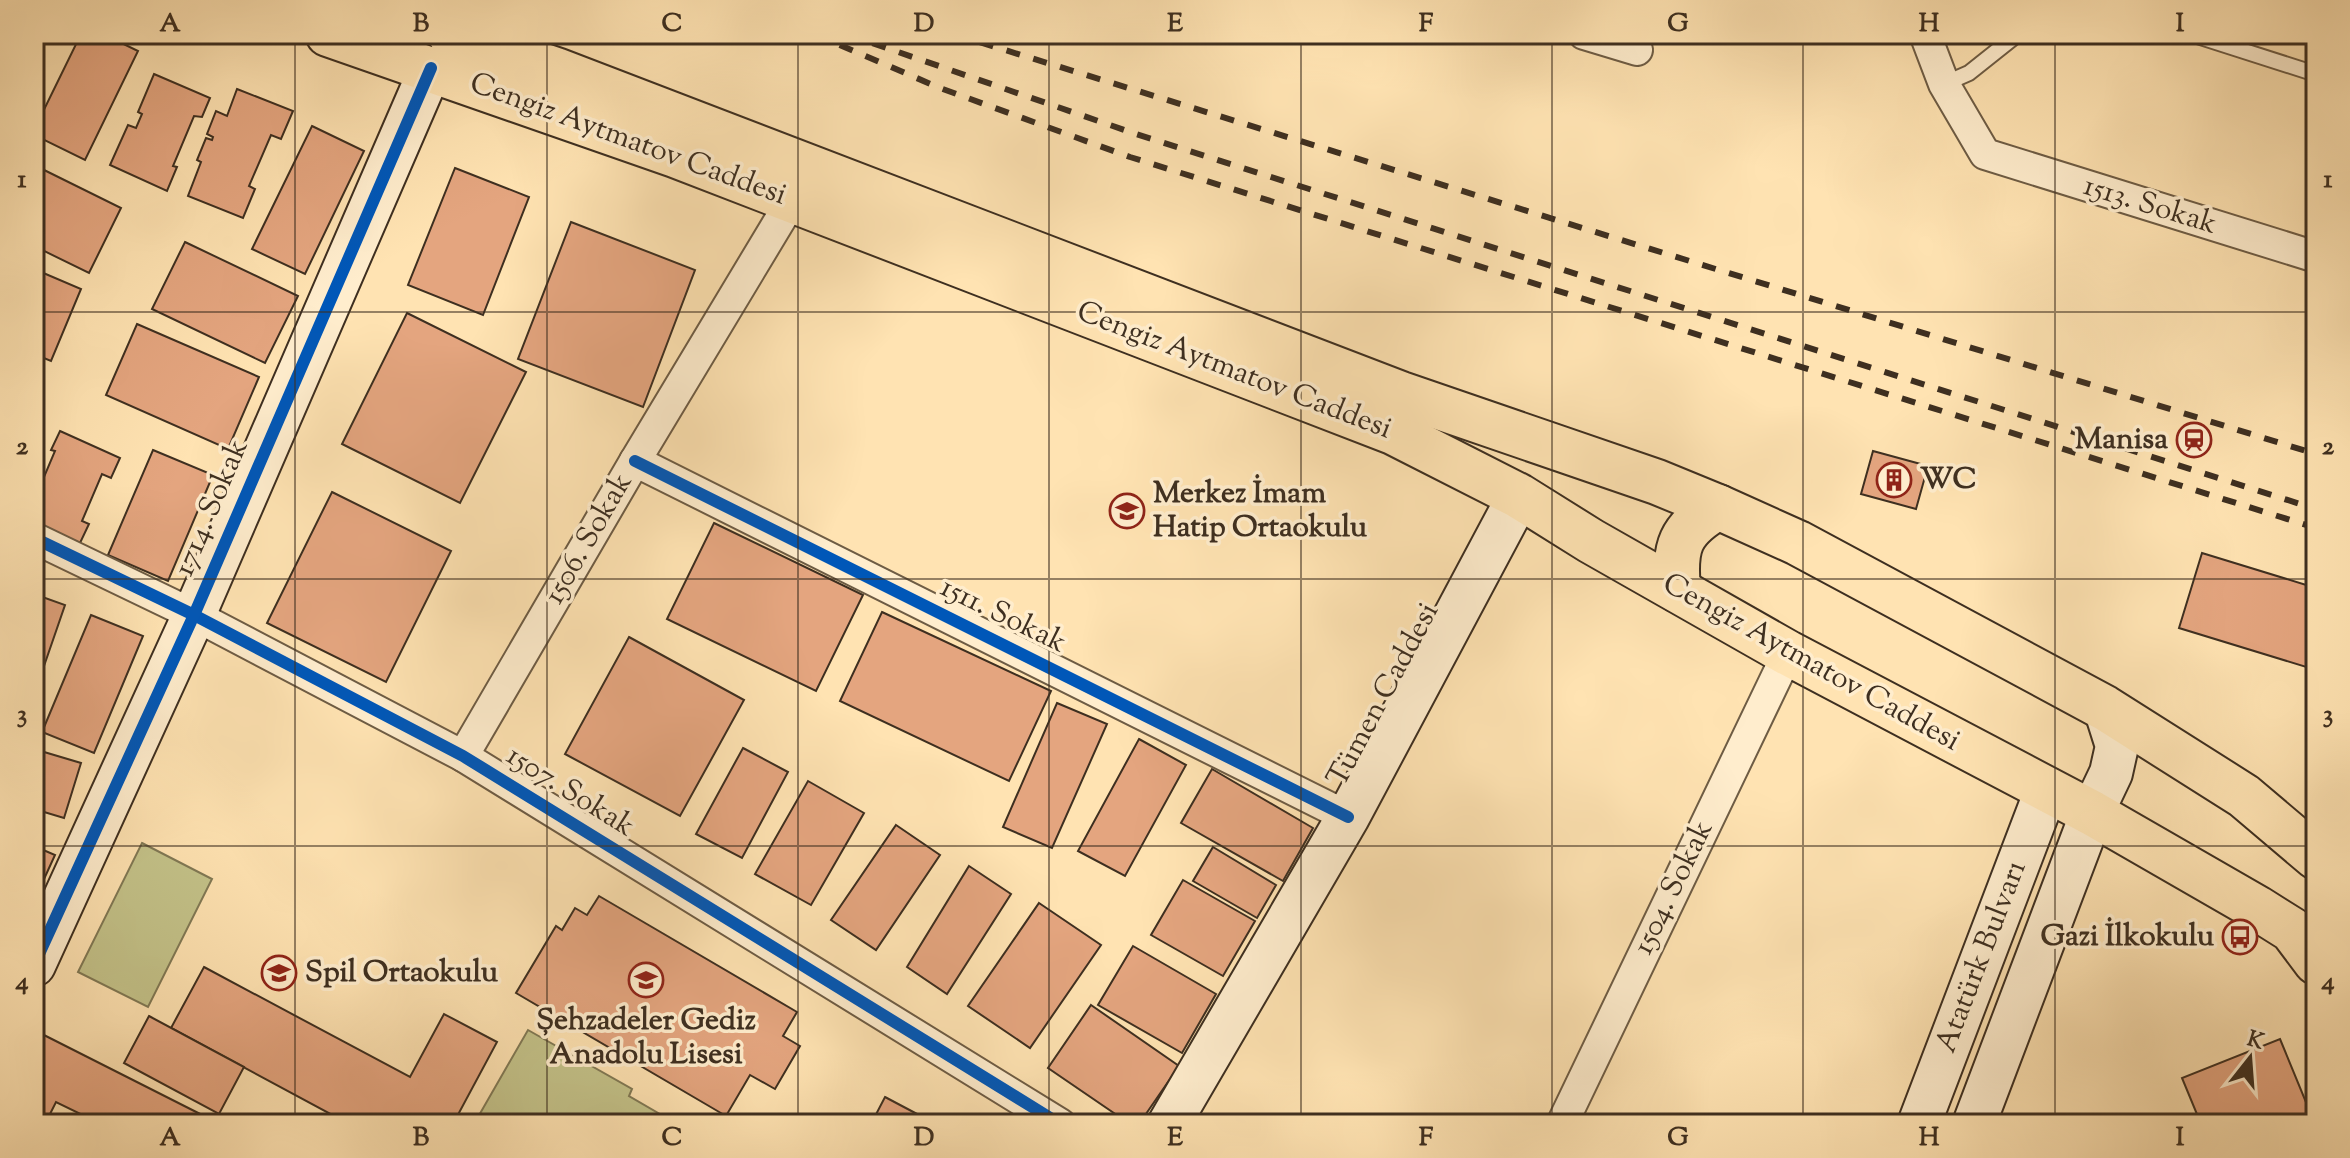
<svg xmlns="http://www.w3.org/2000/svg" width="2350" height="1158" viewBox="0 0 2350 1158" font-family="'Sorts Mill Goudy',serif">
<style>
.green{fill:#c4c38a;stroke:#817955;stroke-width:2}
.building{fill:#e4a57f;stroke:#3e2f20;stroke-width:2}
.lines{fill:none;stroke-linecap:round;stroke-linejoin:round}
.lane-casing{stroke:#6e5c44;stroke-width:18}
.street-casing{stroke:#6e5c44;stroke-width:34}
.secondary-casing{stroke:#3e2f20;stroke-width:46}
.primary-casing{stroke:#3e2f20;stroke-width:48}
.lane{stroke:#ffedcd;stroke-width:14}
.street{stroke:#ffedcd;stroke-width:30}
.secondary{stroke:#ffedcd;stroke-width:42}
.primary{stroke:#ffe3b2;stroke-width:44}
.rail{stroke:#3e2f20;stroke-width:6;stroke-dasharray:14 14;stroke-linecap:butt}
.cycleway-casing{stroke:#ffedcd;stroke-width:17}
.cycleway{stroke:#0057b8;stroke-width:12}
.grid{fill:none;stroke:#3e2f20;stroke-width:2;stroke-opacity:0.55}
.labels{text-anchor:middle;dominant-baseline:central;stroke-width:7;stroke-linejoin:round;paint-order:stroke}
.street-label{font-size:30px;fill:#3e2f20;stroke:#ffedcd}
.poi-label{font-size:30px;font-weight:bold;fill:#3e2f20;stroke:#ffedcd;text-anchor:start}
.neatline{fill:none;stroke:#3e2f20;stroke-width:3}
.grid-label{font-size:26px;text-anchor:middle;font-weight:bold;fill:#3e2f20}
</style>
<rect width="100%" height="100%" fill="#ffe3b2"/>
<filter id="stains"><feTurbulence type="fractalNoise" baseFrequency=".0025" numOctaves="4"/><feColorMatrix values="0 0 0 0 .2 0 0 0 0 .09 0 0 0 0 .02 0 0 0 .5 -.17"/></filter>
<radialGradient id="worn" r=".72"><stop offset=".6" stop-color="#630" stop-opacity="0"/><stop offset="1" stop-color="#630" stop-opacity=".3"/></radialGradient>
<!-- green -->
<g class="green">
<polygon points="142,843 212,879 148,1007 78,972"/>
<polygon points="528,1030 632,1089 629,1096 677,1124 474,1124"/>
</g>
<!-- building -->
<g class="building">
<polygon points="81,34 103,34 138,51 85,160 34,135 34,130"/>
<polygon points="154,74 210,98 202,117 194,116 173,166 177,167 167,191 110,165 128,125 136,128 142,114 138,112"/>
<polygon points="237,89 293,111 281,139 271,135 249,186 255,189 243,218 188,196 201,162 197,160 206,138 212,140 213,137 207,134 216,111 227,116"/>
<polygon points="312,126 364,151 305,274 252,249"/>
<polygon points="34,165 121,208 89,273 34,246"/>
<polygon points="455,168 529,197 483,315 408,285"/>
<polygon points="571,222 695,270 643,407 518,359"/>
<polygon points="185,242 298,296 265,363 152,309"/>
<polygon points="34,269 81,289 51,361 34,354"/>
<polygon points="407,313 526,372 460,503 342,444"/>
<polygon points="137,324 259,377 228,449 106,395"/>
<polygon points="60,431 120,458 111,478 102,474 82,521 89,524 80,543 34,523 34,495 36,496 55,451 51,450"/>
<polygon points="153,450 213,475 168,581 108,555"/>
<polygon points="1873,451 1928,466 1916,509 1861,494"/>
<polygon points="332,492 451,551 386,682 267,623"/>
<polygon points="714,523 863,595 816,691 667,619"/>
<polygon points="2202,553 2316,588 2316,670 2179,628"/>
<polygon points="34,594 65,605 34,695"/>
<polygon points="882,612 1051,691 1009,781 840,701"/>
<polygon points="91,615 143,636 94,753 42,732"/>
<polygon points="629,637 744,700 680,816 565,754"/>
<polygon points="1057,703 1107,724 1052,848 1003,827"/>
<polygon points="1139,739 1186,765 1125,876 1078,851"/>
<polygon points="743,748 788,772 742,858 696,834"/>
<polygon points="34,749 81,763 64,818 34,809"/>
<polygon points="1212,769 1313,828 1283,881 1181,823"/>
<polygon points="808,781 864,813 811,905 755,874"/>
<polygon points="896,825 940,855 876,950 831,920"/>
<polygon points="34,846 55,855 34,901"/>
<polygon points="1213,847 1276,885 1257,918 1193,881"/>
<polygon points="969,866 1011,894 947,994 907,967"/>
<polygon points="1183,880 1255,921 1223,976 1151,935"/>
<polygon points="599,896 797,1012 783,1036 800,1046 775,1089 750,1075 726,1116 516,993 556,926 562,930 575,908 587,915"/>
<polygon points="1039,903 1101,945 1030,1048 968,1006"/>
<polygon points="1133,946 1216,994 1182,1053 1098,1005"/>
<polygon points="204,967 410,1077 444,1014 497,1042 453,1124 349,1124 171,1028"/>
<polygon points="1091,1005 1179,1066 1139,1124 1130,1124 1048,1068"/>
<polygon points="149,1016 244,1067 219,1114 124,1063"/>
<polygon points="34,1030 220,1124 101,1124 56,1102 45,1124 34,1124"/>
<polygon points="2280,1039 2315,1124 2201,1124 2182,1078"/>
<polygon points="885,1097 936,1124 871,1124"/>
</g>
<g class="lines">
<!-- lane casing -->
<g class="lane-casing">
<g id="lane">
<polyline points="2191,34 2316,74"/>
<polyline points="1944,84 1969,73 2018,34"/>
</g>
</g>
<!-- street casing -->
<g class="street-casing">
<g id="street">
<polyline points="1584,34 1637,50"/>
<polyline points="1925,34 1944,84 1985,154 2316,257"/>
<polyline points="635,461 1348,817"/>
<polyline points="34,538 194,615 463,756 1060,1124"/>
<polyline points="463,756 635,461 792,200"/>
<polyline points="1562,1124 1788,653"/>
</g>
</g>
<!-- secondary casing -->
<g class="secondary-casing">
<g id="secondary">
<polyline points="34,965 194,615 431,68"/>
<polyline points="1169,1124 1348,817 1519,496"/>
<polyline points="1919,1124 2046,791"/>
<polyline points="1974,1124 2092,813 2111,773 2117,746 2105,708"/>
</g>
</g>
<!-- primary casing -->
<g class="primary-casing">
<g id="primary">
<polyline points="328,34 675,155 1393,432 1519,496 1591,541 1788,653 2092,813 2257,908 2292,930 2316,962"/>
<polyline points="450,34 556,70 1401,394 1657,482 1718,507 1798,543 2105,708 2244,796 2316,857"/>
<path d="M1678,590c-4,-44 1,-60 40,-83"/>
</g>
</g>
<!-- lane -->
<use href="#lane" class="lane"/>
<!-- street -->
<use href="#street" class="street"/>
<!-- secondary -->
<use href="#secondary" class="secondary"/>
<!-- primary -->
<use href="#primary" class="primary"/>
<!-- rail -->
<g class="rail">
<polyline points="814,34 940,88 1130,157 2316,528"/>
<polyline points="846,34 1136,134 2316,509"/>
<polyline points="953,34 2316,454"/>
</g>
<!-- cycleway casing -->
<g class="cycleway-casing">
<g id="cycleway">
<polyline points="635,461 1348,817"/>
<polyline points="34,538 194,615 463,756 1060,1124"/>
<polyline points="34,965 194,615 431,68"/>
</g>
</g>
<!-- cycleway -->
<use href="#cycleway" class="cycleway"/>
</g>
<!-- grid -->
<path class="grid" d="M295,34v1090M547,34v1090M798,34v1090M1049,34v1090M1301,34v1090M1552,34v1090M1803,34v1090M2055,34v1090M34,312h2282M34,579h2282M34,846h2282"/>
<!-- icons -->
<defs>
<g id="station-ring" transform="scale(1.8)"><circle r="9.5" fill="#ffedcd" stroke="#8f2418" stroke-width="1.5"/><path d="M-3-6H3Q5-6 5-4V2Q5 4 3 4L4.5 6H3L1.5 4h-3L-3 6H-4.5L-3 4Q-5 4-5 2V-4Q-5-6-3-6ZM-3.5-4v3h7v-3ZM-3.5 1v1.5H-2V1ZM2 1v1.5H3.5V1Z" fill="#8f2418"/></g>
<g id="building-ring" transform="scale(1.8)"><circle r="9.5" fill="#ffedcd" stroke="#8f2418" stroke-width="1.5"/><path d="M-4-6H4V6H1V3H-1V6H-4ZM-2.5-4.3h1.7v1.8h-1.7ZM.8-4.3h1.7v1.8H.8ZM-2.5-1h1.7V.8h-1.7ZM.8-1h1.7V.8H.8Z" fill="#8f2418"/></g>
<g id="school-ring" transform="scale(1.8)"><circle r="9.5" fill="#ffedcd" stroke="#8f2418" stroke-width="1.5"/><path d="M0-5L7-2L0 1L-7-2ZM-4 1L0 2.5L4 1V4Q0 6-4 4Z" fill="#8f2418"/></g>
<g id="bus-ring" transform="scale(1.8)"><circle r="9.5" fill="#ffedcd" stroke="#8f2418" stroke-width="1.5"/><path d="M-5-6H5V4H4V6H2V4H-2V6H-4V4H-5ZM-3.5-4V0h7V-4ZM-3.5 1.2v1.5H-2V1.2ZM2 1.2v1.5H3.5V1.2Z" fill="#8f2418"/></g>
</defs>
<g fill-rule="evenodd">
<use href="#station-ring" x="2194" y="440"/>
<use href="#building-ring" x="1894" y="480"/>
<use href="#school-ring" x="1127" y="511"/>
<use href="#bus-ring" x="2240" y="937"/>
<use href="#school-ring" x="279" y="973"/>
<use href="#school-ring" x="646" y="980"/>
</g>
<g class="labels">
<!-- street labels -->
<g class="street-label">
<text transform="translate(628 140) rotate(20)">Cengiz Aytmatov Caddesi</text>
<text transform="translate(2150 206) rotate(17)">1513. Sokak</text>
<text transform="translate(1234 371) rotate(21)">Cengiz Aytmatov Caddesi</text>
<text transform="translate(212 508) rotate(-67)">1714. Sokak</text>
<text transform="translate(589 539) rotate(-60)">1506. Sokak</text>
<text transform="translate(1003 616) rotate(26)">1511. Sokak</text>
<text transform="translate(1811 663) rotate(29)">Cengiz Aytmatov Caddesi</text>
<text transform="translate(1384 695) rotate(-62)">Tümen Caddesi</text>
<text transform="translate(570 792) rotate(32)">1507. Sokak</text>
<text transform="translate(1674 888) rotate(-64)">1504. Sokak</text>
<text transform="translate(1982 957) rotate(-69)">Atatürk Bulvarı</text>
</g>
<!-- poi labels -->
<g class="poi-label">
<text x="2168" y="440" text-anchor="end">Manisa</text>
<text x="1920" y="480">WC</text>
<text x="1153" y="494">Merkez İmam<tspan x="1153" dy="34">Hatip Ortaokulu</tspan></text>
<text x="2214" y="937" text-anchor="end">Gazi İlkokulu</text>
<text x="305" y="973">Spil Ortaokulu</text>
<text x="646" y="1021" text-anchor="middle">Şehzadeler Gediz<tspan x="646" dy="34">Anadolu Lisesi</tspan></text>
</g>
</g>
<!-- margin -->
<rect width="2350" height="1158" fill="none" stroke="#ffe3b2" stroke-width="88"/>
<!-- north arrow -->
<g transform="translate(2250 1058) rotate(17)" stroke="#ffedcd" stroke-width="6" paint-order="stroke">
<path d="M0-6L14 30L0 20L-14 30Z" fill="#3e2f20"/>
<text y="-12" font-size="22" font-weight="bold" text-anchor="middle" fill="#3e2f20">K</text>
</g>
<rect x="44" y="44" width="2262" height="1070" class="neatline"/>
<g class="grid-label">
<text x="170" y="31">A</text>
<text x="421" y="31">B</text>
<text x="672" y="31">C</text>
<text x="924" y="31">D</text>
<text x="1175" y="31">E</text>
<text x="1426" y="31">F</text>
<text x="1678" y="31">G</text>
<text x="1929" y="31">H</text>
<text x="2180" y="31">I</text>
<text x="22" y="187">1</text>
<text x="2328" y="187">1</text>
<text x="22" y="454">2</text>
<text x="2328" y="454">2</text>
<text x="22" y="722">3</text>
<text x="2328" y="722">3</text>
<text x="22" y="989">4</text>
<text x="2328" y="989">4</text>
<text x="170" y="1145">A</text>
<text x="421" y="1145">B</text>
<text x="672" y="1145">C</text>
<text x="924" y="1145">D</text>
<text x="1175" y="1145">E</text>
<text x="1426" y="1145">F</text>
<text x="1678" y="1145">G</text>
<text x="1929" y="1145">H</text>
<text x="2180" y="1145">I</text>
</g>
<rect width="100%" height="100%" filter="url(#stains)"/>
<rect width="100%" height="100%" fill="url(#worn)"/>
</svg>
